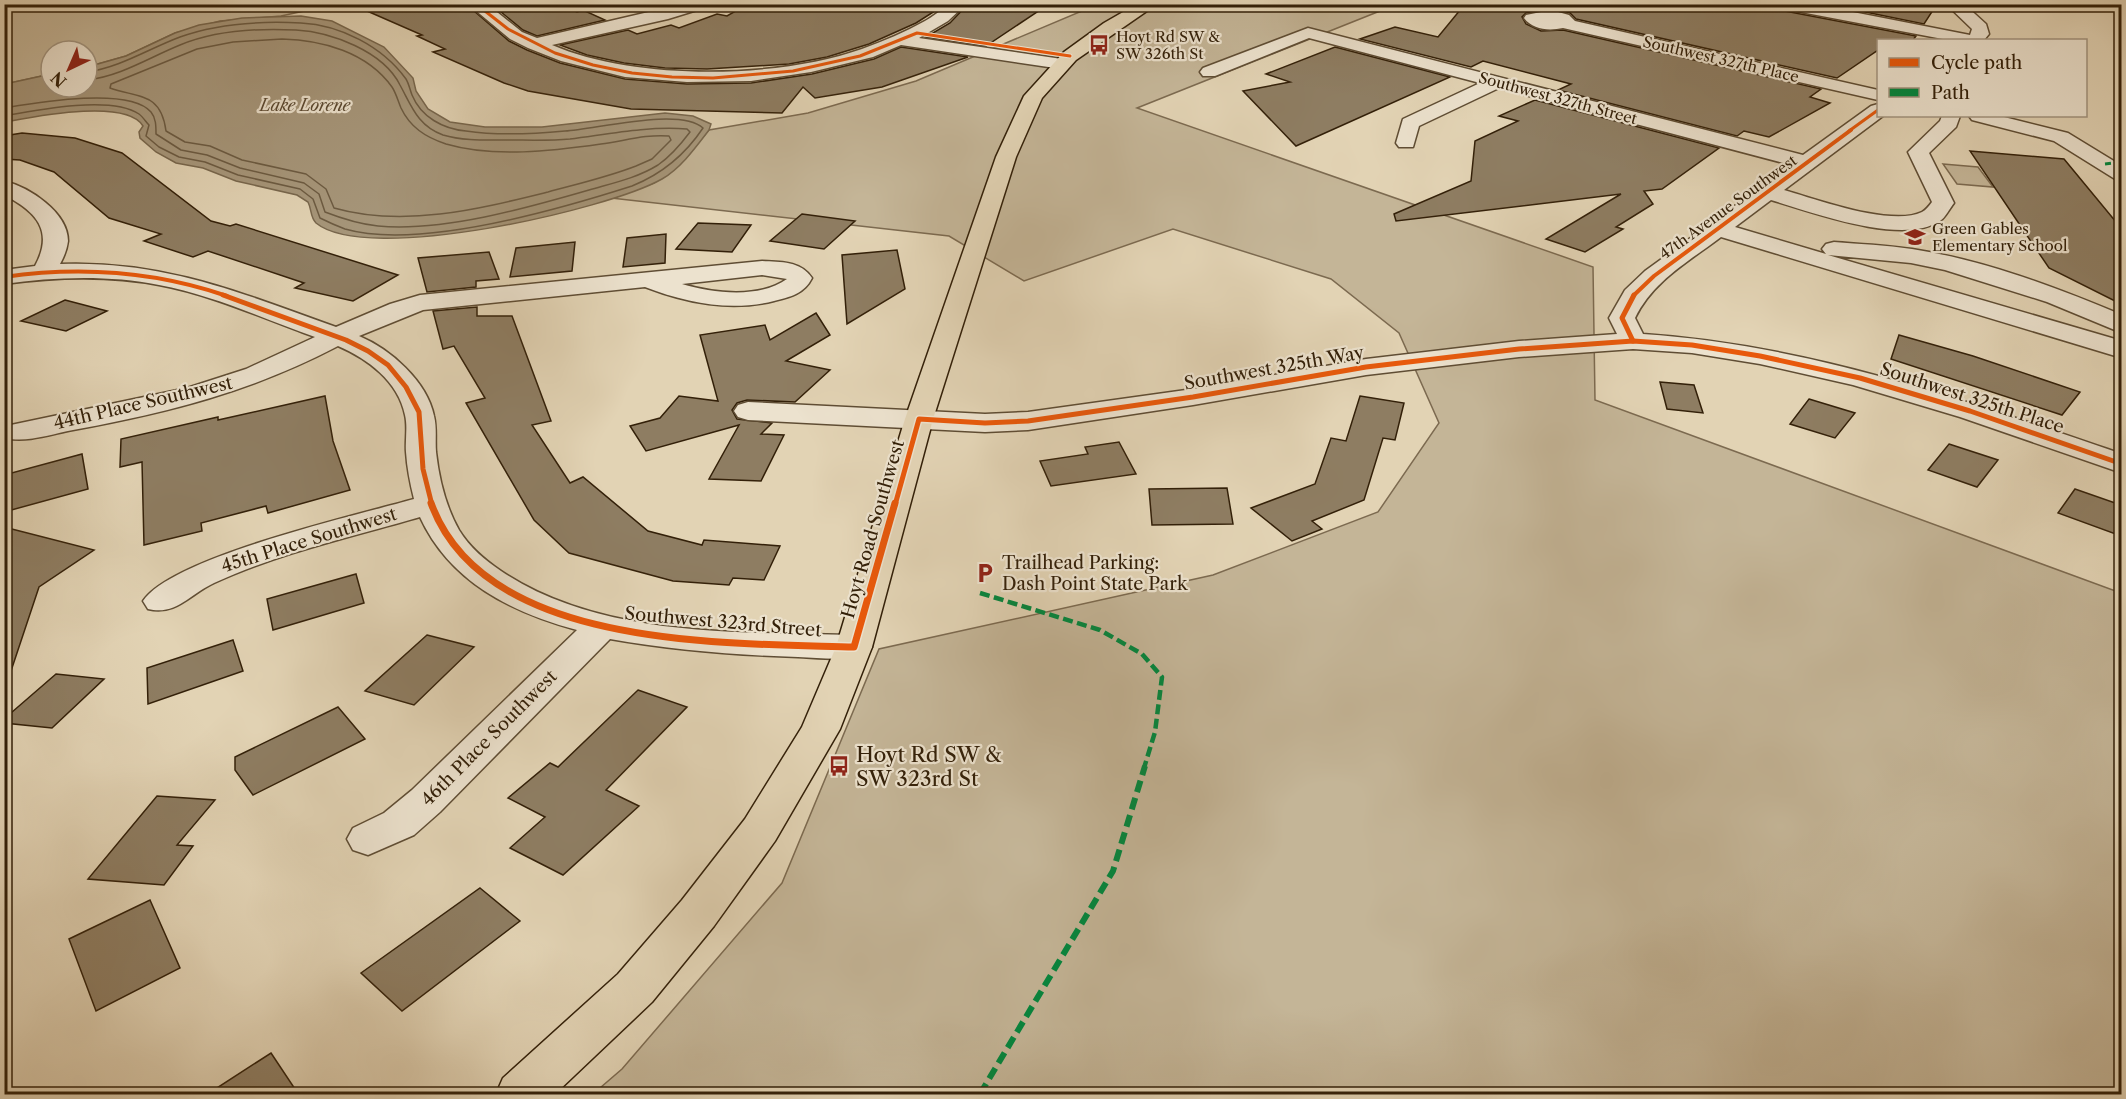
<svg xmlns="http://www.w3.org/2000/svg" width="2126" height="1099" viewBox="0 0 2126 1099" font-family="'Libre Caslon Text',serif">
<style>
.green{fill:#c4b597;stroke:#7c6a50;stroke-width:1.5}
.water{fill:#a6967a;stroke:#78674d;stroke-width:1.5}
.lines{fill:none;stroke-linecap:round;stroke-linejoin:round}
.shore{stroke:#6c5b42;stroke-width:1.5}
.building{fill:#8e7d62;stroke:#332009;stroke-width:1.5}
.minor-casing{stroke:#5f4d34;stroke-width:3}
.major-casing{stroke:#332009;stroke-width:3}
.minor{fill:#ece2ce;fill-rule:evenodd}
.major{fill:#e2d3b4;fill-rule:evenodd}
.quiet-far2{stroke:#00873e;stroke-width:3;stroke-dasharray:6 3;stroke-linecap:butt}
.quiet-far1{stroke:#00873e;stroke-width:4.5;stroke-dasharray:10 4.5;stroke-linecap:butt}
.quiet{stroke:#00873e;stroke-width:6;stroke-dasharray:12 6;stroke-linecap:butt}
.cycleway-far3-casing{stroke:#ece2ce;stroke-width:5}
.cycleway-far2-casing{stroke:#ece2ce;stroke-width:6}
.cycleway-far1-casing{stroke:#ece2ce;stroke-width:8}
.cycleway-casing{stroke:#ece2ce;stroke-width:10}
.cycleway-far3{stroke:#e8590c;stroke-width:3}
.cycleway-far2{stroke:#e8590c;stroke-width:4}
.cycleway-far1{stroke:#e8590c;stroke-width:5}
.cycleway{stroke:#e8590c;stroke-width:7}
.labels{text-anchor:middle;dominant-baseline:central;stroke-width:4.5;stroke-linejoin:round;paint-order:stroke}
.far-poi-label{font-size:15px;fill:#332009;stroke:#ece2ce;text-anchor:start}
.far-street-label{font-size:15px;fill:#332009;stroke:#ece2ce}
.far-water-label{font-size:16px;font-style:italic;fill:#5b4931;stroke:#ece2ce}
.street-label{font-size:18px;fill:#332009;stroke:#ece2ce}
.poi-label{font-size:18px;fill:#332009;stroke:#ece2ce;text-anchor:start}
.near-poi-label{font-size:21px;fill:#332009;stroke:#ece2ce;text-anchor:start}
</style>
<rect width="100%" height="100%" fill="#e2d3b4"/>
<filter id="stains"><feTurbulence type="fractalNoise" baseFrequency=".00333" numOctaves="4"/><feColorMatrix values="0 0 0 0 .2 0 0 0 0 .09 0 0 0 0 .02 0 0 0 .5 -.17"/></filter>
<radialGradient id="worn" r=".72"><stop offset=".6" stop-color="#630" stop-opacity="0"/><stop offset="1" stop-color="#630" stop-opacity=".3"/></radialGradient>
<!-- green -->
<g class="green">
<polygon points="4,5 332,5 281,16 220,21 175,33 126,56 87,67 87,51 51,51 51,74 5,84"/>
<polygon points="1096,5 1395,5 1137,108 1593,267 1595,400 2121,593 2121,1094 593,1094 622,1069 782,883 879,649 1213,575 1378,512 1439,423 1399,333 1331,279 1173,229 1024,281 949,236 611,198 654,183 686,157 709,130 808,113 916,81"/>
<polygon points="1943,164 1978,167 1993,187 1957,184"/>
</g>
<!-- water -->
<path class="water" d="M301,16l31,5 52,26 29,31 3,13 12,18 22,13 35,5h57l123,-14 28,3 18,8 -2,6c-13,17 -28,38 -47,49 -55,31 -295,86 -346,44 -6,-6 -4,-13 -8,-21l-11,-7 -61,-14 -33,-13 -27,-5 -20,-11 -16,-14 -1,-6 4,-6c-17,-28 -110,-9 -138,-4v-38l46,-10v13h36v-20l39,-11 49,-23 24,-8 43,-7z"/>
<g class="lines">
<!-- shore -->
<g class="shore">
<path d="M282,39c40,1 85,13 110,48 4,6 6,14 9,21 9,19 24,29 45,36 48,14 106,7 155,0 23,-3 45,-10 68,-8l2,4 -19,19 -16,7c-28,11 -59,18 -88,26 -69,17 -144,36 -214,16l-8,-19 -20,-15 -64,-14 -32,-14 -25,-4 -19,-11c-5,-39 -28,-33 -56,-43l1,-4 86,-35 36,-7z"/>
<path d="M4,108c30,-5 125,-22 147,4 5,6 5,14 5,22l25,16 26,5 33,13 64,15 15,11 6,18c18,7 33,12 53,14 65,6 149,-18 211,-36 24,-7 48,-12 69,-25 13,-9 23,-21 32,-33l-3,-3c-40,-3 -78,5 -117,10 -21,2 -43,1 -64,1 -21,0 -43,1 -63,-5 -25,-9 -31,-28 -43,-50 -17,-34 -69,-53 -104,-55 -39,-2 -80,0 -116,15 -32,13 -59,31 -93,35"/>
<path d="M4,116c32,-6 107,-21 135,-2 4,3 7,8 10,11l-3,11 13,11 20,10 26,5 33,13 62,14 13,10 7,19c8,4 17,8 25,11 73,21 215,-20 287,-43 30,-12 53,-31 71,-58 -23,-21 -106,1 -138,3 -32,3 -66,5 -99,0 -23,-2 -45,-14 -54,-36 -2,-5 -3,-11 -6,-16 -24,-33 -66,-54 -105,-56 -40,-2 -83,0 -121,14 -32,12 -59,30 -93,35"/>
</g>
</g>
<!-- building -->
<g class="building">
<polygon points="351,4 466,4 509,41 527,50 560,63 625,79 687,84 751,83 812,74 874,59 901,47 968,57 882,87 815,98 803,87 782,113 631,109 528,91 504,83 433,52 445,49 417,36 422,35"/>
<polygon points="536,4 559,4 577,12 583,10 605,20 537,36 523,30 501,12"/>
<polygon points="748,4 946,4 916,23 869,44 827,57 789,64 707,69 665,68 624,63 587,55 560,45 628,30 637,34 671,25 679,28 717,14 727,16"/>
<polygon points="968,4 1049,4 986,46 926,37 950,23"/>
<polygon points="1465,4 1775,4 1785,11 1916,36 1913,40 1878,40 1878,50 1837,78 1576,19 1570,13 1552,8 1526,13 1522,17 1526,24 1541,31 1563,30 1821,89 1810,97 1830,103 1769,137 1744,131 1737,136 1558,90 1571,84 1483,61 1471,67 1360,39 1395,27 1438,37"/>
<polygon points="1826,4 1937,4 1924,24"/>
<polygon points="1335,47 1450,77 1296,146 1243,91 1290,82 1266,74"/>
<polygon points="1535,100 1719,148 1662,189 1644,191 1653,204 1616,227 1623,229 1585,252 1546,239 1621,194 1396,221 1394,214 1471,181 1475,141 1518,121 1499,116"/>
<polygon points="22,133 75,138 122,153 211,221 230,226 236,224 398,275 353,301 295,288 304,283 208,251 193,257 144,241 161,234 109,218 54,172 20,160 4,159 4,136"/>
<polygon points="1970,151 2064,159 2121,228 2121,304 2049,268"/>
<polygon points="802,214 855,221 824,249 770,241"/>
<polygon points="698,223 751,225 732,252 676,249"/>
<polygon points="666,234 665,263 623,267 627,238"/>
<polygon points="575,242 572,271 510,277 516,248"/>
<polygon points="897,250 905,289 847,324 842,255"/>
<polygon points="489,252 499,279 476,281 476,287 427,292 418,258"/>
<polygon points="65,300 107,311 66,331 21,321"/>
<polygon points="477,307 477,316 512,316 551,421 532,425 570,483 583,477 648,531 702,545 704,540 780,546 764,580 733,578 729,585 673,581 569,553 534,520 466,403 485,398 454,346 443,349 433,311"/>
<polygon points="816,313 830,335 786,361 830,370 795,402 747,400 737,403 732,410 737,419 772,423 761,434 784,435 761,481 709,479 739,425 646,451 630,426 660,418 679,396 718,401 700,335 765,325 770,340"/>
<polygon points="1899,335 1973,356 2080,392 2062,415 1891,359"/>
<polygon points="1660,382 1694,385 1703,413 1667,409"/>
<polygon points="325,396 333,441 350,490 268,513 266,506 201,523 202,531 144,545 142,462 120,467 121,439 218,417 218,420"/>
<polygon points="1360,396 1404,403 1395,440 1383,438 1364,500 1312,521 1322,529 1292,541 1251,508 1315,484 1331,438 1346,441"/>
<polygon points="1809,399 1855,413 1835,438 1790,424"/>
<polygon points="1119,442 1136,474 1051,486 1040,461 1088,454 1085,447"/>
<polygon points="1949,444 1998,460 1977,487 1928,470"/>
<polygon points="82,454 88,489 4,512 4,475"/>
<polygon points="1227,488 1233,524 1152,525 1149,489"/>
<polygon points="2075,489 2121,505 2121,536 2058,513"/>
<polygon points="4,527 94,550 39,587 10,674 4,673"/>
<polygon points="356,574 364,603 273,630 267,599"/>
<polygon points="427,635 474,647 414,705 365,691"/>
<polygon points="233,640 243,671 148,704 147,668"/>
<polygon points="56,674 104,679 52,728 4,723 4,719"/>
<polygon points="638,690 687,707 606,790 639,806 563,875 510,848 545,817 508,798 550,763 558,767"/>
<polygon points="338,707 365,739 253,795 235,770 235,757"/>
<polygon points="157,796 215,800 177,845 193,846 164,885 88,879"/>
<polygon points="480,888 520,921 402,1011 361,973"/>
<polygon points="150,900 180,968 96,1011 69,939"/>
<polygon points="271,1053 299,1095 206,1095"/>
</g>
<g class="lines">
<!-- minor casing -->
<g class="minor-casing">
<g id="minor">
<path d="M468,4h19l35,28 15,6 146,-34h26l-2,3 -39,12 -116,26c84,36 225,34 310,4 22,-8 43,-17 63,-28 8,-4 15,-11 23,-15 4,-3 12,-2 18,-2l-18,17 -29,17 143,21 6,1 3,4 -3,4 -6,1 -161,-24 -28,12 -62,15 -60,9 -64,1 -62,-5 -64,-16 -33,-13 -18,-9z"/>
<polygon points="1777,4 1812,4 1970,35 1972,29 1946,4 1964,4 1986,24 1989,34 1984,40 1948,40 1785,9"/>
<polygon points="2106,4 2122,4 2122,11 2108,7"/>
<path d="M1551,10l18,5 6,6 303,69v10l-315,-72c-14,3 -30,2 -39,-10l2,-3z"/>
<path d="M1308,28l495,127 68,-49 7,-2v12h5l-99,74c32,9 107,37 138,22 4,-2 7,-6 10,-10l-24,-50 32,-31 2,-5h18l-4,11 -27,26 25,50c-4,5 -9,15 -14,18 -38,25 -129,-9 -169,-21l-36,27 91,27 -4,-5 4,-5 8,-2c26,2 52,3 78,7 72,11 143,38 210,66v18l-75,-31 -102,-32 -34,-7 -83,-8 294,86v17l-401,-121c-33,25 -68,44 -86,81l8,16c166,11 322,66 479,120v19l-162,-56 -107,-32 -93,-21 -68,-11 -59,-4 -114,8 -153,18 -173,30 -165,25 -43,2 -237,-12 -10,-3 -4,-6 4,-6 10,-3 237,12 43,-2 165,-23 173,-30 153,-18 98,-7 -8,-16 16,-28 20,-19 146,-106 -292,-77 -80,38 -6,21h-14l-3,-4 7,-24 77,-36 -171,-45 -94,38h-12l-3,-4 3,-4z"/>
<polygon points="1969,116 2000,116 2068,133 2122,166 2122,181 2115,179 2054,141 1972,120"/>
<path d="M4,181c25,6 64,31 64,60 -1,8 -4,16 -8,23 103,-4 181,29 276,63l54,-23 30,-9 342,-34c19,1 39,0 50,17 -8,16 -22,19 -38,23 -44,11 -87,2 -129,-14l-222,23 -64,26c31,13 68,45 75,80 3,12 1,24 2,36 3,27 10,55 23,78 11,18 26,30 42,41 99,67 238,61 353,64l13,4 5,8 -5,8c-22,6 -46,3 -69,2 -64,-2 -126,-7 -188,-18l-170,173 -26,23 -46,20 -15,-5 -6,-11 6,-11 31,-15 28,-23 165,-160c-66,-18 -127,-48 -157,-113 -69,20 -141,36 -206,66 -24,11 -38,33 -66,26l-5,-8c29,-44 215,-86 271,-102 -4,-16 -7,-31 -8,-47 -1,-12 2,-25 -1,-37 -7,-34 -37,-56 -67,-69 -88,46 -168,66 -265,84 -21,4 -47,13 -67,8v-12l181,-38 59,-19 69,-32c-51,-18 -102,-42 -156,-52 -51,-10 -104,-8 -155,-1v-14l31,-4c19,-35 2,-54 -31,-71zM762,275l25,4c-28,20 -74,14 -105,5z"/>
</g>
</g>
<!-- major casing -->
<g class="major-casing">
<polygon id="major" points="1137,4 1157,4 1076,60 1042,98 1016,157 933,419 872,647 840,729 775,841 714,926 652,1002 555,1094 496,1094 503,1078 618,974 682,900 745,819 802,727 836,647 905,419 996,157 1024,96 1064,52 1104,23"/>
</g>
<!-- minor -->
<use href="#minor" class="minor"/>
<!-- major -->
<use href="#major" class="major"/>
<!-- quiet-far2 -->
<polyline class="quiet-far2" points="2105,164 2122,162"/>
<!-- quiet-far1 -->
<polyline class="quiet-far1" points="980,593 1100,630 1142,654 1162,677 1155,732 1144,768"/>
<!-- quiet -->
<polyline class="quiet" points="980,1094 1113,871 1145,766"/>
<!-- cycleway-far3 casing -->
<g class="cycleway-far3-casing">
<g id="cycleway-far3">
<polyline points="476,4 508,29 555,53 593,65 632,73 672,77 713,78 793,71 860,56 917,33 1070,56"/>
<polyline points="1849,131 1878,110"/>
</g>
</g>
<!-- cycleway-far2 casing -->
<g class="cycleway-far2-casing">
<g id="cycleway-far2">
<path d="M4,277c76,-11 150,-6 223,19"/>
<polyline points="1633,296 1654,276 1851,130"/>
</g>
</g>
<!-- cycleway-far1 casing -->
<g class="cycleway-far1-casing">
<g id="cycleway-far1">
<polyline points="223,295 346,340 368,351 388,365 406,387 419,412 423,469 432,505"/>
<polyline points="1633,341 1622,318 1634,295"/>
<polyline points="895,505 919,419 985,423 1028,421 1193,397 1366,367 1519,349 1633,341 1692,345 1760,356 1860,378 1970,411 2122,464"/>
</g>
</g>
<!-- cycleway casing -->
<g class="cycleway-casing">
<path id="cycleway" d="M431,503c53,147 295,140 423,144l41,-144"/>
</g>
<!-- cycleway-far3 -->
<use href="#cycleway-far3" class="cycleway-far3"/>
<!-- cycleway-far2 -->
<use href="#cycleway-far2" class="cycleway-far2"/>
<!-- cycleway-far1 -->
<use href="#cycleway-far1" class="cycleway-far1"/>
<!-- cycleway -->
<use href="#cycleway" class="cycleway"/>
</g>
<!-- icons -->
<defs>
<g id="bus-bare" transform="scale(1.62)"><path d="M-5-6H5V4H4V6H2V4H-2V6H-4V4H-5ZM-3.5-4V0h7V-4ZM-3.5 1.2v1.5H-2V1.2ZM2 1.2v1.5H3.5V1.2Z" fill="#8f2418" stroke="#ece2ce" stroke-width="2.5" paint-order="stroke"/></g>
<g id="school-bare" transform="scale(1.62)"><path d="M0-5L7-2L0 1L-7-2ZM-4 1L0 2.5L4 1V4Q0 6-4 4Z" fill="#8f2418" stroke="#ece2ce" stroke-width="2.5" paint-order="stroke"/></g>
<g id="parking-bare" transform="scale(1.62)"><path d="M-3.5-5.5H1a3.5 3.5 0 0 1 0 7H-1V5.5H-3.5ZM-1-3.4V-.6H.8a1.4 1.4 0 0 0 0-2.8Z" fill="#8f2418" stroke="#ece2ce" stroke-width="2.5" paint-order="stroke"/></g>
</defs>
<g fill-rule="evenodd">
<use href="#bus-bare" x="1099" y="45"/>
<use href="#school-bare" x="1915" y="237"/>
<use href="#parking-bare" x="985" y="573"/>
<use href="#bus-bare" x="839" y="766"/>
</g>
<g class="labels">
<!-- far-poi labels -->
<g class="far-poi-label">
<text x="1116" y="36">Hoyt Rd SW &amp;<tspan x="1116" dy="17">SW 326th St</tspan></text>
<text x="1932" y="228">Green Gables<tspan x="1932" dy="17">Elementary School</tspan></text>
</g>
<!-- far-street labels -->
<g class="far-street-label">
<text transform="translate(1721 59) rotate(13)">Southwest 327th Place</text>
<text transform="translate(1558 98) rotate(15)">Southwest 327th Street</text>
<text transform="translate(1728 207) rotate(-36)">47th Avenue Southwest</text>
</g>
<!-- far-water labels -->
<g class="far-water-label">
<text x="305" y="105">Lake Lorene</text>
</g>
<!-- street labels -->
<g class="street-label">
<text transform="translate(1274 368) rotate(-10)">Southwest 325th Way</text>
<text transform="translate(1972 398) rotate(18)">Southwest 325th Place</text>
<text transform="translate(143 403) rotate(-13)">44th Place Southwest</text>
<text transform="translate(873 529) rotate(-74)">Hoyt Road Southwest</text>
<text transform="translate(309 540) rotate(-17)">45th Place Southwest</text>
<text transform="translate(723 622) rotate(5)">Southwest 323rd Street</text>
<text transform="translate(489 738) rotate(-45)">46th Place Southwest</text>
</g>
<!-- poi labels -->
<g class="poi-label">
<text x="1002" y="563">Trailhead Parking:<tspan x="1002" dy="21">Dash Point State Park</tspan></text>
</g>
<!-- near-poi labels -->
<g class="near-poi-label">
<text x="856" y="754">Hoyt Rd SW &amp;<tspan x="856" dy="24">SW 323rd St</tspan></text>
</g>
</g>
<!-- margin -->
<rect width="2126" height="1099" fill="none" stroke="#e2d3b4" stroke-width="24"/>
<rect x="6" y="6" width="2114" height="1087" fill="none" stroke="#332009" stroke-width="3"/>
<rect x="12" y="12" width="2102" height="1075" fill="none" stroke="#332009" stroke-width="1.5"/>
<!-- legend -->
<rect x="1877" y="39" width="210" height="78" fill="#ece2ce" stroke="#a2947f" stroke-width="1.5"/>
<rect x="1889" y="58" width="30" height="9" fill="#e8590c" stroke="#a2947f" stroke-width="1.5"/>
<text x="1931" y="69" font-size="18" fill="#332009">Cycle path</text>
<rect x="1889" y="88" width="30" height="9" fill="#00873e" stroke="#a2947f" stroke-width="1.5"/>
<text x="1931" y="99" font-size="18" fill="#332009">Path</text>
<!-- north arrow -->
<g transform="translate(69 69) rotate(224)"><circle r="28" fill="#ece2ce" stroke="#a2947f" stroke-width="1.5"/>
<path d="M0-4.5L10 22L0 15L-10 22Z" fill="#8f2418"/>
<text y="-9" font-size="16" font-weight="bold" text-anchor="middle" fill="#332009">N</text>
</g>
<rect width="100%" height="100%" filter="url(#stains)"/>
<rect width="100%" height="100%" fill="url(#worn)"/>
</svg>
